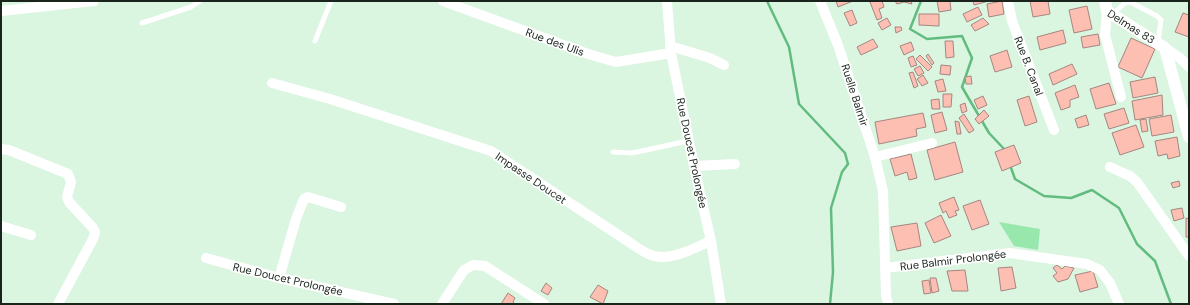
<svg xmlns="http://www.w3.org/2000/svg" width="1190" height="305" viewBox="0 0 1190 305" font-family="'DM Sans',sans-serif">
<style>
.green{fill:#98e8ae}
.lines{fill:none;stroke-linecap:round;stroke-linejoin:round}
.stream{stroke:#63bc7f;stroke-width:2.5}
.building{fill:#fdbfb2;stroke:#a58680}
.service{stroke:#fff;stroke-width:5}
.minor{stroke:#fff;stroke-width:10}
.tertiary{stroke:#fff;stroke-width:12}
.labels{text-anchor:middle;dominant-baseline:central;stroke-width:3.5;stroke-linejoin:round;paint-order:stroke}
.street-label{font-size:11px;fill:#1a231c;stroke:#fff}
</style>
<rect width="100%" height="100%" fill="#daf5e0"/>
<!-- green -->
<polygon class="green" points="999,222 1040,229 1038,250 1014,246"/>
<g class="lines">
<!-- stream -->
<g class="stream">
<polyline points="767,1 789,47 799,104 845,153 848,164 842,172 831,208 833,272 830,304"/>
<polyline points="921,1 910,29 927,39 962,36 972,58 962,87 989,133 1006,151"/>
<polyline points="1010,165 1015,179 1044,196 1071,198 1092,190 1119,208 1137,244 1155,261 1171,304"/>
</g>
</g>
<!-- building -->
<g class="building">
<polygon points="836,1 853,1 838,7"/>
<polygon points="873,1 882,1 884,7 879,9 882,18 877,20 870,2"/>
<polygon points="895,1 911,1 912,4 904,2 897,4"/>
<polygon points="937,1 950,1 951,10 939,12"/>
<polygon points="973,1 989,1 974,5"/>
<polygon points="1002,1 1004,14 989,17 987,4"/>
<polygon points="1030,1 1048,1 1050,14 1033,17"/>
<polygon points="1087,6 1092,29 1074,33 1069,10"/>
<polygon points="978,7 982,15 967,22 963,14"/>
<polygon points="852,10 857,23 850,26 844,13"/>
<polygon points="1183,13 1189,15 1189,37 1175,32"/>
<polygon points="919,14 939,14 939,26 919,25"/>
<polygon points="887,18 891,25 882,30 878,23"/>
<polygon points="983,18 989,24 975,31 971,25"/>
<polygon points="895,27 901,27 902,30 896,33"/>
<polygon points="1063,30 1066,43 1040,50 1037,37"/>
<polygon points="1098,34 1100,45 1083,48 1081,37"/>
<polygon points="1131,38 1155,49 1142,78 1118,67"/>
<polygon points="873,39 878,47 861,55 857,47"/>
<polygon points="945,41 953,41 954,57 946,58"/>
<polygon points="911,42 914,50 904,55 900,46"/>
<polygon points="1007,50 1012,67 995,72 990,56"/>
<polygon points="928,54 934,63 932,65 926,56"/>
<polygon points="920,55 932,67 928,71 916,59"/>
<polygon points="913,56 917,65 911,67 908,58"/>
<polygon points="1072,64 1077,74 1053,85 1049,74"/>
<polygon points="941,65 951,66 950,75 940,74"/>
<polygon points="920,66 924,73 918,76 914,69"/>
<polygon points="913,72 918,86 914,88 909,73"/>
<polygon points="923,75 928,83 922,86 917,79"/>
<polygon points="971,76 972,84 966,84 965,77"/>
<polygon points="1155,77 1158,93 1133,98 1130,82"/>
<polygon points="943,79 946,91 938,92 935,81"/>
<polygon points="1109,83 1116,104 1096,109 1090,89"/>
<polygon points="1075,85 1079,97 1070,100 1070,107 1061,110 1055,93"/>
<polygon points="943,94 952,94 951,107 943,107"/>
<polygon points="1162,95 1163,115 1135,120 1132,101"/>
<polygon points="983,96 987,105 978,109 974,100"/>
<polygon points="1029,96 1037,122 1025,126 1017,100"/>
<polygon points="939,99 940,109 932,109 931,100"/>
<polygon points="965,103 967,111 962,113 960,105"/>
<polygon points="1124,108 1129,123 1109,129 1104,114"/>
<polygon points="984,110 989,116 979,124 975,119"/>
<polygon points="942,112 947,130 935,133 931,115"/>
<polygon points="923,113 926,127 916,129 917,136 879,144 875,122"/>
<polygon points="964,114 974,130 969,133 959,118"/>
<polygon points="1086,115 1089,125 1078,128 1075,119"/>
<polygon points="1171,115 1174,132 1152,136 1149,119"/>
<polygon points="1146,119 1148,131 1142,132 1140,120"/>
<polygon points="955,121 959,122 961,134 957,134"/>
<polygon points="1136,125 1144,147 1120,155 1112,133"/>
<polygon points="1177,137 1180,156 1168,159 1167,154 1158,156 1155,141"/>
<polygon points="955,142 963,172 935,180 927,150"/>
<polygon points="1014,145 1021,163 1002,171 995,152"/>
<polygon points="911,154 917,178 909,180 907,172 895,176 890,159"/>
<polygon points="1179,181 1180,186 1173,188 1171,183"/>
<polygon points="954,197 959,210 955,211 957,215 949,218 946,211 943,213 939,203"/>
<polygon points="980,200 989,224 972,230 963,206"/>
<polygon points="1182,208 1184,218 1174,221 1171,210"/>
<polygon points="941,215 951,236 934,243 925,223"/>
<polygon points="1186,218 1189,219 1189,237 1186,237"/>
<polygon points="917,223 921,246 897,251 891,227"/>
<polygon points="1057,265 1062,269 1065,266 1074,268 1068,279 1058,282 1053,276 1057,273 1053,268"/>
<polygon points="1012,267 1016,288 1001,291 998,268"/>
<polygon points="965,270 968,291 952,291 947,271"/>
<polygon points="1093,271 1098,287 1080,292 1075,275"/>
<polygon points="930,278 936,278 939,291 932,293"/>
<polygon points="929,280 931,293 924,294 922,281"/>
<polygon points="546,283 552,288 548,295 541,291"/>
<polygon points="598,285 608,291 603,304 590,297"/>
<polygon points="508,293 515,298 513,302 515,304 501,304"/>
</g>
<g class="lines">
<!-- service -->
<g class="service">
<polyline points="1113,14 1125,3 1130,2 1157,16 1161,20 1158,42"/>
<polyline points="142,23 191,7 200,1"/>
<polyline points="315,41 331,1"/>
<polyline points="613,152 632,153 688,141"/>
</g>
<!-- minor -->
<g class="minor">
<polyline points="443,1 588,54 616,62 671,53"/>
<polyline points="667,1 671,53 694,166 711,241 721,304"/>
<polyline points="820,1 838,45 875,157 883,191 886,296 888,304"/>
<polyline points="1008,1 1012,21 1054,130"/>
<polyline points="1,11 94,1"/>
<polyline points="1107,11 1105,35 1121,97"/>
<polyline points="670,46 710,58 724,65"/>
<polyline points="1165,48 1180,58 1189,67"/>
<path d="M272,83l58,16 161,52 138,91c7,5 14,10 22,13 20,7 42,-7 60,-14"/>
<polyline points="1,149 9,150 68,174 71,182 67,197 69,202 93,228 95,232 93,239 58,304"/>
<polyline points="875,157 932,143"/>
<polyline points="694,166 735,164"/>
<polyline points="1110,167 1130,176 1137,182 1189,256"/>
<polyline points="1,226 31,235"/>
<polyline points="206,258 279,278 394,304"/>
<polyline points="885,268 1010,253 1087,264 1100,270 1110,283 1119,304"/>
<polyline points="279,278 296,219 304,199 308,197 341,207"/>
<polyline points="442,304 464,270 473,265 485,266 544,304"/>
</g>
<!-- tertiary -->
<path class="tertiary" id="s1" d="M1105,1l2,10 58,37 24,89"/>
</g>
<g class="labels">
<!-- street labels -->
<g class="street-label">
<text stroke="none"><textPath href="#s1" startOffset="39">Delmas 83</textPath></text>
<text transform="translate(555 42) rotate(20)">Rue des Ulis</text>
<text transform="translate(1029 66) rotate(69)">Rue B. Canal</text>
<text transform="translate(855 95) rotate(72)">Ruelle Balmir</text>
<text transform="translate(692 153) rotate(78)">Rue Doucet Prolongée</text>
<text transform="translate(531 178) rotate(34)">Impasse Doucet</text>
<text transform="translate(953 260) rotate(-7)">Rue Balmir Prolongée</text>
<text transform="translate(288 279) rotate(13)">Rue Doucet Prolongée</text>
</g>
</g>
<!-- border -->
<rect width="1190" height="305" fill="none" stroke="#1a231c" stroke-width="4"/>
</svg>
